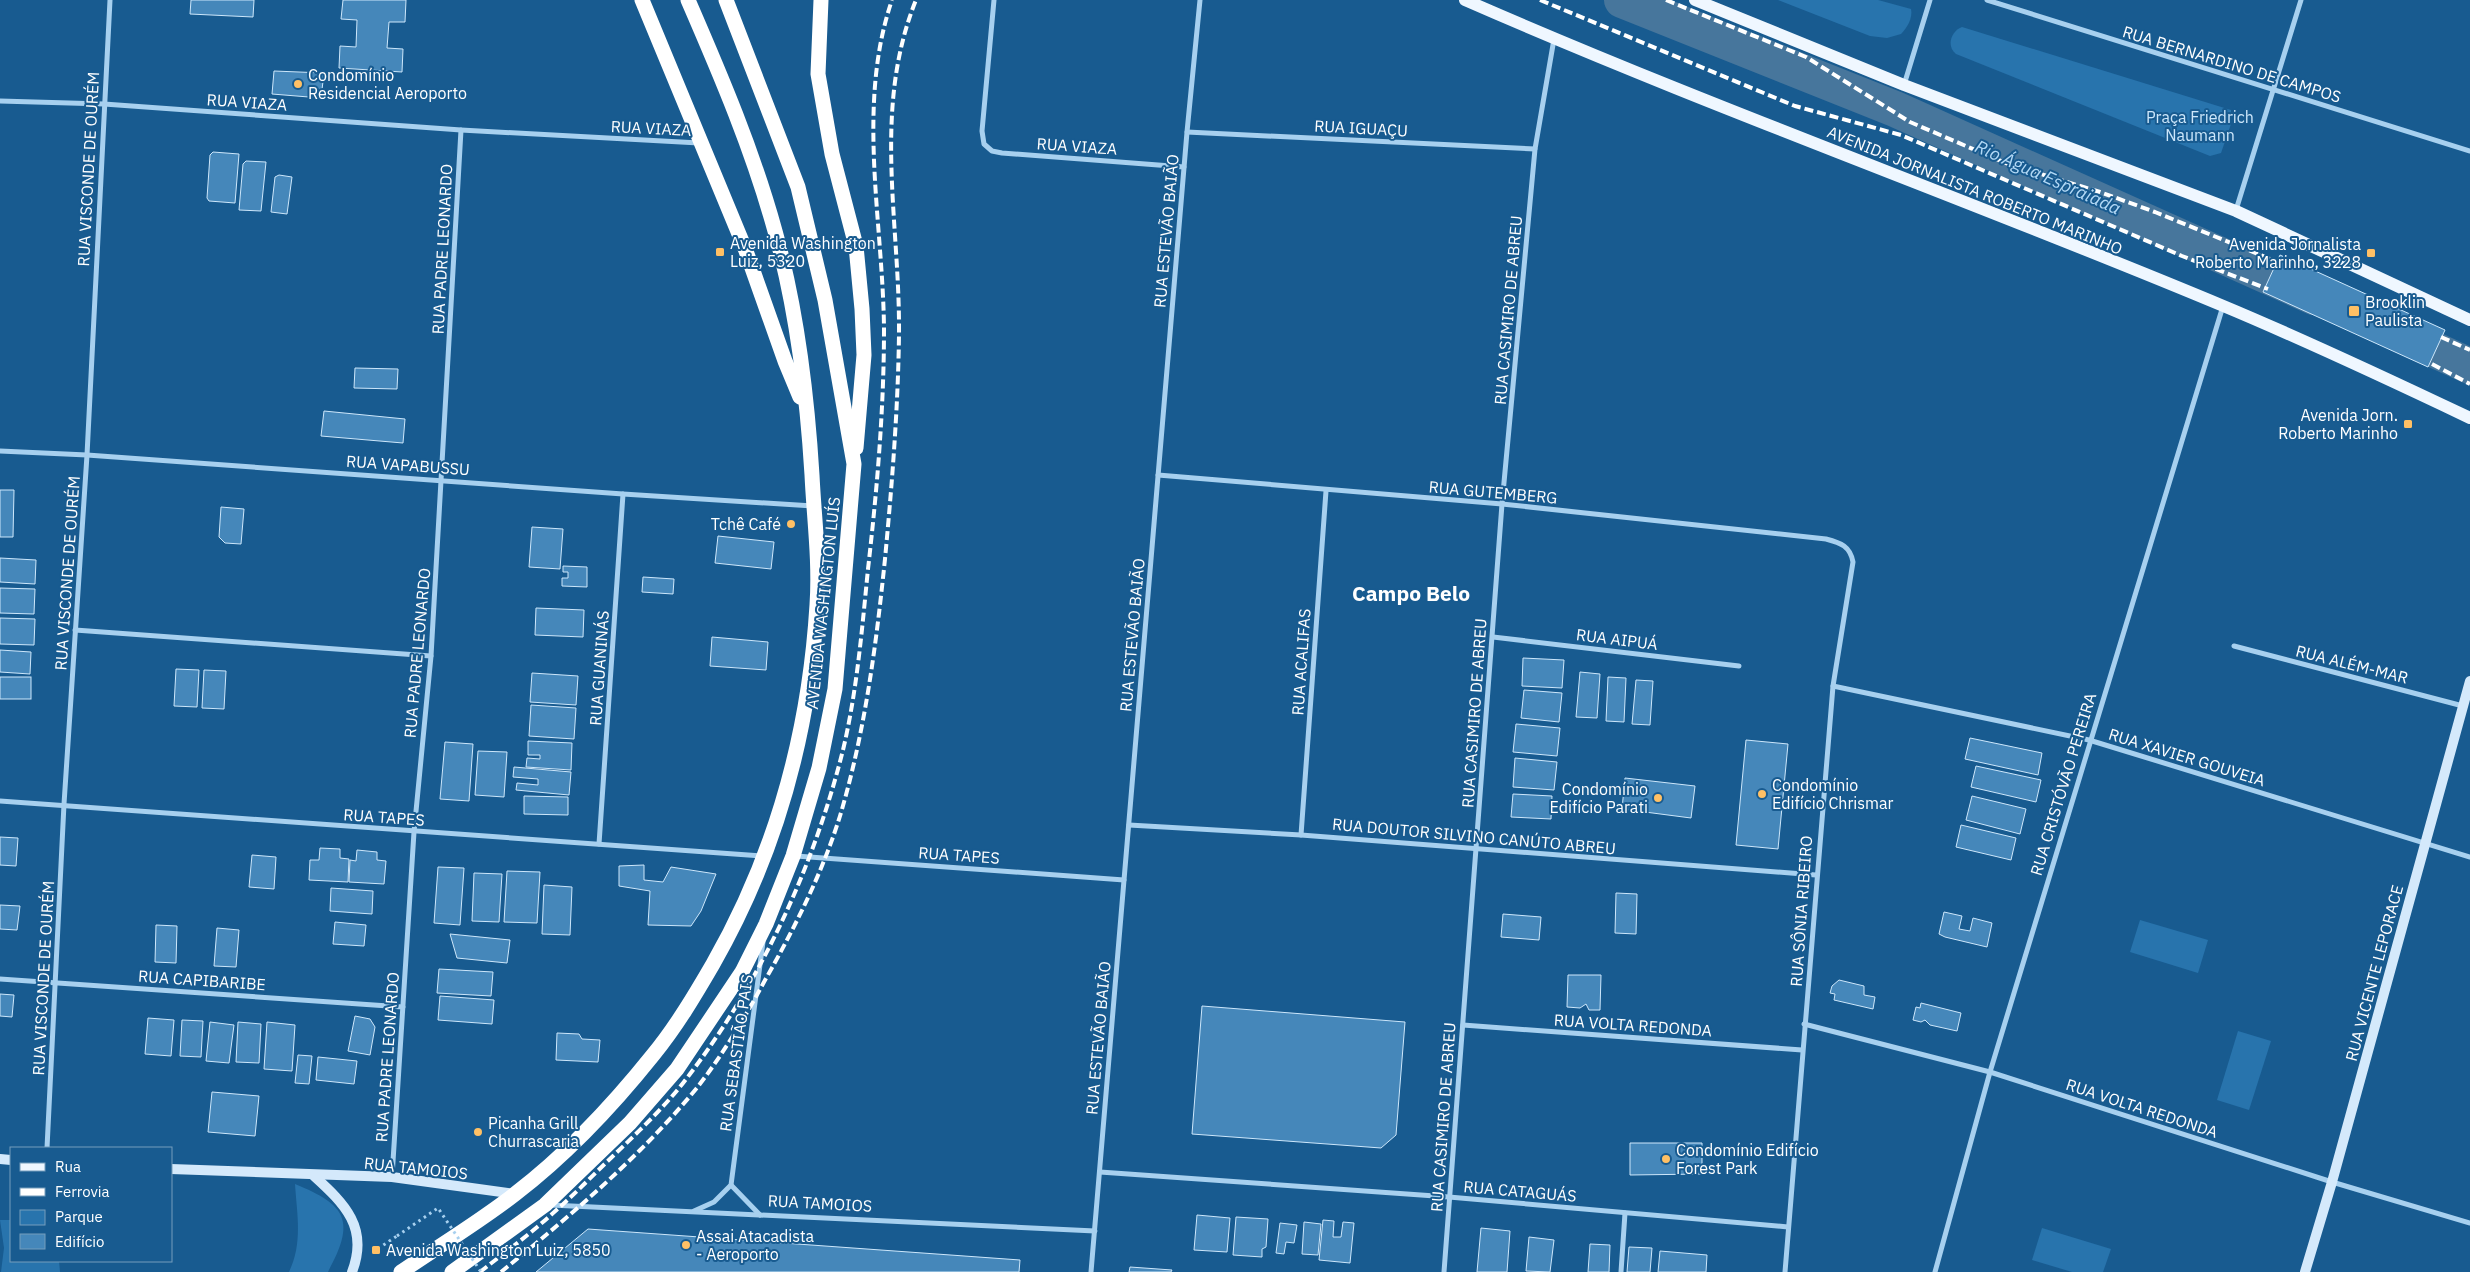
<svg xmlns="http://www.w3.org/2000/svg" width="2470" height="1272" viewBox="0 0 2470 1272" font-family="'IBM Plex Sans',sans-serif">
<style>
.green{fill:#2874ad}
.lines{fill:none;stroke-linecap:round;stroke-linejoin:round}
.river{stroke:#47769c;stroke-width:36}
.building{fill:#4587ba;stroke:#cde7fb}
.path{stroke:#a7d0ef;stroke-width:3;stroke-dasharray:2.5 4;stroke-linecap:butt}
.street{stroke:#a7d0ef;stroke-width:5}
.secondary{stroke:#d4e9fb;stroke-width:10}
.primary{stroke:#eff7ff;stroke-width:12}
.highway{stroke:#fff;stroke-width:15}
.rail{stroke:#fff;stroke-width:4;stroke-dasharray:9 4;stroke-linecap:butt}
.path-bridge{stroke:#a7d0ef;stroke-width:3;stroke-dasharray:2.5 4;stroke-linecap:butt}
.poi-dot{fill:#ffc065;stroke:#185b90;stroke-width:2}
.labels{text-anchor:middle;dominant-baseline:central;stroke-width:4;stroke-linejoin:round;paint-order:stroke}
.street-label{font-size:16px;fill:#fff;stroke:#185b90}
.poi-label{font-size:16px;fill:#fff;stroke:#185b90;text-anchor:start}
.park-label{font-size:16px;fill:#cde7fb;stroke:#185b90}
.water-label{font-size:18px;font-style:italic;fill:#b3d9f6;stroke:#185b90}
.district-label{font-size:21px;font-weight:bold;fill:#fff;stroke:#185b90}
</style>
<rect width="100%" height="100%" fill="#185b90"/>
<!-- green -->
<g class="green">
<path d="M1778,0h100l33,9c2,9 -4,19 -10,25l-14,4 -17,-2z"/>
<path d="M1962,27l269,83v14l-10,29 -11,3 -254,-102c-10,-8 -5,-23 6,-27z"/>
<polygon points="2140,920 2208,940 2198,973 2130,952"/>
<polygon points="2238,1031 2271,1041 2249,1110 2217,1100"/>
<path d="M295,1184c52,21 61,37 33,88h-39c14,-29 8,-57 6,-88z"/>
<polygon points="0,1220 11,1220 11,1261 59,1261 60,1272 1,1272 4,1248"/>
<polygon points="2042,1228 2111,1249 2103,1272 2072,1272 2032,1260"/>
</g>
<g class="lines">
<!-- river -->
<g class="river">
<polyline points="1622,0 1895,109 2314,297"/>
<polyline points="2391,330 2470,366"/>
</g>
</g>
<!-- building -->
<g class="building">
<polygon points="191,0 254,0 253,17 190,14"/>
<polygon points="343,0 406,0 405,22 389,22 387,48 403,49 402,72 339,68 340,46 356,47 357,20 341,19"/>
<polygon points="274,71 324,73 321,98 272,94"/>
<polygon points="213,152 239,154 235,203 209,201 207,198 210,155"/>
<polygon points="246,161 266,162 261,211 239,210 243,164"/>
<polygon points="279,175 292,177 287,214 271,212 275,177"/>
<polygon points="2280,255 2445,330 2428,367 2263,292"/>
<polygon points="355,368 398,369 397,389 354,388"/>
<polygon points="324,411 405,419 403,443 321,436"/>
<polygon points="0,490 14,490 13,537 0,537"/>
<polygon points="221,507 244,509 241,544 225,543 219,537"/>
<polygon points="532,527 563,529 560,569 529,567"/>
<polygon points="718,536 774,542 771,569 715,563"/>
<polygon points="0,558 36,560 35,584 0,582"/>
<polygon points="563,566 587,567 587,587 562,586 562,578 568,578 568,572 563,572"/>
<polygon points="643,577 674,579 673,594 642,592"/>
<polygon points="0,588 35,589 34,614 0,613"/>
<polygon points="536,608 584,610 583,637 535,635"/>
<polygon points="0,618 35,619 34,645 0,644"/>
<polygon points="712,637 768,642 766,670 710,666"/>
<polygon points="0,650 31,652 30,674 0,672"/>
<polygon points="1523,658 1564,660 1562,688 1522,686"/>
<polygon points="176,669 199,670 197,707 174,706"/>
<polygon points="204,670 226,671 224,709 202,708"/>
<polygon points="1580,672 1600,674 1597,718 1576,717"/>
<polygon points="532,673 578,676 576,705 530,702"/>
<rect x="0" y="677" width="31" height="22"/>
<polygon points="1608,677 1626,678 1624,722 1606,721"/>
<polygon points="1636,680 1653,681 1650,725 1632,724"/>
<polygon points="1524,690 1562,693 1559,722 1521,718"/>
<polygon points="531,705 576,708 574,739 529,736"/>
<polygon points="1516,724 1560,728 1557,756 1513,752"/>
<polygon points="1970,738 2042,753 2038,775 1965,759"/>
<polygon points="1746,740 1788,744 1778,849 1736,845"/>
<polygon points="528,741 572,743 571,770 526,767 527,758 540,759 540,755 528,755"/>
<polygon points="445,742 473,744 469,801 440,799"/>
<polygon points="478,751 507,752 504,797 475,795"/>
<polygon points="1515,758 1557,762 1554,790 1513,787"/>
<polygon points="1976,766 2041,780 2036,802 1971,787"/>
<polygon points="514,767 571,772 569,795 516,790 517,783 538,785 538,779 513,777"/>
<polygon points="1625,778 1695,786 1691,818 1622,809"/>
<polygon points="1513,794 1552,796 1551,819 1511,817"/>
<polygon points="524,796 568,797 568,815 524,814"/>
<polygon points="1972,796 2026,809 2020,834 1966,820"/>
<polygon points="1961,825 2016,838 2011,860 1956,847"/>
<polygon points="0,837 18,838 16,866 0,865"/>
<polygon points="320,848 340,849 340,858 349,859 348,882 309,880 310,860 319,860"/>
<polygon points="357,850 377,852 377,860 386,861 384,884 349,882 350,860 356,861"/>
<polygon points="252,855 276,857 274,889 249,887"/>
<polygon points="644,865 644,880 663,882 671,867 716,874 701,911 691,926 648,925 650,891 619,886 619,866"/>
<polygon points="438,867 464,868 460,925 434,923"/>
<polygon points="507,871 540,872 537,923 504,922"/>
<polygon points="474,873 502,874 499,922 472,921"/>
<polygon points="544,885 572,887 570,935 542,934"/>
<polygon points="331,888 373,891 372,914 330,911"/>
<polygon points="1616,893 1637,894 1636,934 1615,933"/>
<polygon points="0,905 20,906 17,930 0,929"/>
<polygon points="1944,912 1962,916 1959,929 1970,931 1973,918 1992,923 1987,947 1945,937 1939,934"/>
<polygon points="1503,914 1541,917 1539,940 1501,937"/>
<polygon points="335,922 366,925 364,946 333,944"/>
<polygon points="156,925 177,926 176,963 155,962"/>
<polygon points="217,928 239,930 236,967 214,966"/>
<polygon points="450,934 510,940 507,963 457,958"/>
<polygon points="439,969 493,972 491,996 437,993"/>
<polygon points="1568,975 1601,975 1600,1010 1589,1010 1586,1004 1580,1008 1567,1007"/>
<polygon points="1839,980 1864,986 1864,995 1875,997 1873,1009 1834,1000 1835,994 1830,993 1832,986"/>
<polygon points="0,994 14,995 12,1017 0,1016"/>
<polygon points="440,996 494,1000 492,1024 438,1020"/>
<polygon points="1921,1003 1961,1013 1957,1031 1930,1025 1925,1020 1921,1022 1913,1020 1916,1007 1920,1008"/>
<polygon points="1202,1006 1405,1022 1396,1135 1381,1148 1192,1134"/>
<polygon points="355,1016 370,1019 375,1027 370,1055 348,1051"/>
<polygon points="148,1018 174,1020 171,1056 145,1054"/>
<polygon points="182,1020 203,1021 201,1057 180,1056"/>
<polygon points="210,1022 234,1025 229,1063 206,1061"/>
<polygon points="238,1022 261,1024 259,1063 236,1062"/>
<polygon points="267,1022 295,1025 292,1071 264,1069"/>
<polygon points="557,1033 579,1034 582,1039 600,1040 598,1062 556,1060"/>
<polygon points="298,1055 312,1056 309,1084 295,1083"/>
<polygon points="318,1057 357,1061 354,1084 316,1080"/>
<polygon points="212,1092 259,1096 255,1136 208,1132"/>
<polygon points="1630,1143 1702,1143 1702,1174 1630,1175"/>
<polygon points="1197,1215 1230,1218 1227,1252 1194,1250"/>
<polygon points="1236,1217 1268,1219 1266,1247 1262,1249 1262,1257 1233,1255"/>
<polygon points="1323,1220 1334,1221 1333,1237 1341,1237 1343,1222 1354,1223 1350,1263 1319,1260"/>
<polygon points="1304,1222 1321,1224 1318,1255 1302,1254"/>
<polygon points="1280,1223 1297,1225 1294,1243 1286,1242 1284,1254 1276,1253"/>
<polygon points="1481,1228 1510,1231 1507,1272 1477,1272"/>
<polygon points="588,1229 1020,1260 1019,1272 536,1272"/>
<polygon points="1529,1237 1554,1240 1550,1272 1526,1271"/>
<polygon points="1590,1244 1610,1245 1609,1272 1588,1272"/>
<polygon points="1629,1247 1652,1248 1650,1272 1627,1272"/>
<polygon points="1660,1251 1707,1255 1706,1272 1658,1272"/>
<polygon points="1130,1267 1172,1270 1171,1272 1129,1272"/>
</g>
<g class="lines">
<!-- path -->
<polyline class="path" points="372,1249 376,1250 397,1236"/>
<!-- street -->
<g class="street">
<polyline points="994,0 982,131 984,144 992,151 1002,153 1184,167"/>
<polyline points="1987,0 2470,151"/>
<polyline points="1904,85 1930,0"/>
<polyline points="0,101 104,104 461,130 699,143"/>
<polyline points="1187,132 1535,149"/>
<polyline points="2236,210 2301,0"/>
<polyline points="0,451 87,455 623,494 813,506"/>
<path d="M1158,475l344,29 324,35c15,4 24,7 27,23l-20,124 -48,586"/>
<polyline points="75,630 431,656"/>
<polyline points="1493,637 1739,666"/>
<polyline points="2234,646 2463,706"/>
<polyline points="1833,686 2089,740 2470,857"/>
<polyline points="0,801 762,856"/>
<polyline points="1129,825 1301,835 1816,875"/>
<polyline points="1301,835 1326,491"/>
<polyline points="599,844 623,494"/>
<polyline points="796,856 1124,880"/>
<polyline points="0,979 403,1007"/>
<polyline points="1804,1024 1990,1072 2332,1182 2470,1223"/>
<polyline points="1463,1025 1802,1050"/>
<polyline points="47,1148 64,804 87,455 110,0"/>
<polyline points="1100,1172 1449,1197 1788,1227"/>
<polyline points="392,1177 414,832 431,656 461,130"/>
<polyline points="731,1185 760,1215"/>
<polyline points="551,1205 1095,1231"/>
<polyline points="694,1211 714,1202 731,1185 763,942"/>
<polyline points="1091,1272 1187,132 1200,0"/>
<polyline points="1444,1272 1502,504 1535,149 1554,39"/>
<polyline points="1621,1272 1625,1213"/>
<polyline points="1935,1272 1990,1072 2223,306"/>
</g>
<!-- secondary -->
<g class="secondary">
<polyline points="0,1159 11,1160"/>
<polyline points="171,1169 392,1177 515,1194"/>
<path d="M314,1176c31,28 55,52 38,96"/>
<polyline points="2305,1272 2332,1182 2470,681"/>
</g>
<!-- primary -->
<g class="primary">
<path d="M1465,0c249,109 505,200 756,305 84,35 167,74 249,113"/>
<polyline points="1695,0 1904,85 2236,211 2470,320"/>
</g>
<!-- highway -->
<g class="highway">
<polyline points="642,0 746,251 785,361 800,397"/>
<polyline points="821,0 818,74 832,154 856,246 862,309 864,355 856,448"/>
<path d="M401,1272c38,-26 78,-50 114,-78 51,-39 98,-89 138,-139 23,-28 42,-60 60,-91 64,-112 96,-230 104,-359 3,-44 -3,-87 -5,-130 -5,-82 -15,-165 -37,-244 -22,-80 -54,-155 -87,-231"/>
<polyline points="452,1272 545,1205 630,1123 677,1069 742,972 766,924 793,856 819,768 835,689 854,464 825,300 798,187 726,0"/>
</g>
<!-- rail -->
<g class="rail">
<polyline points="1540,0 1795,106 1901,135 2182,256 2268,289"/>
<polyline points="1666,0 1806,57 1910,122 2008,164 2100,192 2155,212 2280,263"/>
<polyline points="2441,337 2470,350"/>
<polyline points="2432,364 2470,384"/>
<path d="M480,1272c24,-19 49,-37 72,-58 21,-18 41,-39 61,-58 27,-26 55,-52 77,-82 72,-95 124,-208 153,-324 14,-59 19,-121 25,-181 9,-79 16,-160 16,-240 -1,-108 -28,-224 8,-329"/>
<path d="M501,1272c70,-57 138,-114 195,-183 26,-33 48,-70 68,-107 30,-53 58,-108 76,-166 25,-84 36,-170 45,-257 7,-75 13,-149 14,-225 1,-113 -27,-225 17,-334"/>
</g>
<!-- path-bridge -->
<polyline class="path-bridge" points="397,1236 438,1208 481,1272"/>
</g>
<!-- markers -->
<g class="poi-dot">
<circle cx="298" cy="84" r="5"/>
<rect x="715" y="247" width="10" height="10" rx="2.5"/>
<rect x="2366" y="248" width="10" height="10" rx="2.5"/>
<rect x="2348" y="305" width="12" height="12" rx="2.5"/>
<rect x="2403" y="419" width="10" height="10" rx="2.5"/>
<circle cx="791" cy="524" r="5"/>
<circle cx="1762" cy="794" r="5"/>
<circle cx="1658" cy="798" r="5"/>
<circle cx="478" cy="1132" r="5"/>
<circle cx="1666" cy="1159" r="5"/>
<circle cx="686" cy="1245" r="5"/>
<rect x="371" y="1245" width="10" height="10" rx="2.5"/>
</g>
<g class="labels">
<!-- street labels -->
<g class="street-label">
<text transform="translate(2232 64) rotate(17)">RUA BERNARDINO DE CAMPOS</text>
<text transform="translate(247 102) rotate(4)">RUA VIAZA</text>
<text transform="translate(651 128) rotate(3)">RUA VIAZA</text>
<text transform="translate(1361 128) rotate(3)">RUA IGUAÇU</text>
<text transform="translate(1077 146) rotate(4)">RUA VIAZA</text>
<text transform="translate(88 169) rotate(-87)">RUA VISCONDE DE OURÉM</text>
<text transform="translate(1975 190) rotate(22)">AVENIDA JORNALISTA ROBERTO MARINHO</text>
<text transform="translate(1166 231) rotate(-85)">RUA ESTEVÃO BAIÃO</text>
<text transform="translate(442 249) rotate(-87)">RUA PADRE LEONARDO</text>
<text transform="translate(1508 310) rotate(-85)">RUA CASIMIRO DE ABREU</text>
<text transform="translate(408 465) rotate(4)">RUA VAPABUSSU</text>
<text transform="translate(1493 492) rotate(5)">RUA GUTEMBERG</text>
<text transform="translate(67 573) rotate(-86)">RUA VISCONDE DE OURÉM</text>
<text transform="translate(823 603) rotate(-84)">AVENIDA WASHINGTON LUÍS</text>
<text transform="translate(1132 635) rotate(-85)">RUA ESTEVÃO BAIÃO</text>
<text transform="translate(1617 639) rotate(7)">RUA AIPUÁ</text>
<text transform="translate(417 653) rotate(-85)">RUA PADRE LEONARDO</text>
<text transform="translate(1301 662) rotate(-86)">RUA ACALIFAS</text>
<text transform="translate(2352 664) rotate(14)">RUA ALÉM-MAR</text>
<text transform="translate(599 668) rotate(-86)">RUA GUANINÁS</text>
<text transform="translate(1474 713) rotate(-86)">RUA CASIMIRO DE ABREU</text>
<text transform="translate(2187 757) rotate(17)">RUA XAVIER GOUVEIA</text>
<text transform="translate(2063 784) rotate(-73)">RUA CRISTÓVÃO PEREIRA</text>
<text transform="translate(384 817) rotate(4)">RUA TAPES</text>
<text transform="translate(1474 836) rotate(5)">RUA DOUTOR SILVINO CANÚTO ABREU</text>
<text transform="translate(959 855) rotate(4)">RUA TAPES</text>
<text transform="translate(1801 911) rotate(-86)">RUA SÔNIA RIBEIRO</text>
<text transform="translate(2374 973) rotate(-75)">RUA VICENTE LEPORACE</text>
<text transform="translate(43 978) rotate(-87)">RUA VISCONDE DE OURÉM</text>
<text transform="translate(202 980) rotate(4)">RUA CAPIBARIBE</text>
<text transform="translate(1633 1025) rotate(4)">RUA VOLTA REDONDA</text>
<text transform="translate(1098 1038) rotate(-85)">RUA ESTEVÃO BAIÃO</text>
<text transform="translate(736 1053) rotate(-82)">RUA SEBASTIÃO PAIS</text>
<text transform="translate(387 1057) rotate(-86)">RUA PADRE LEONARDO</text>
<text transform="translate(2142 1108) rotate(18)">RUA VOLTA REDONDA</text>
<text transform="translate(1443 1117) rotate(-86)">RUA CASIMIRO DE ABREU</text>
<text transform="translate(416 1168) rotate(6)">RUA TAMOIOS</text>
<text transform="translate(1520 1191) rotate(5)">RUA CATAGUÁS</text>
<text transform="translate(820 1203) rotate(3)">RUA TAMOIOS</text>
</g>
<!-- poi labels -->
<g class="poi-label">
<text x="308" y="75">Condomínio<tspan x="308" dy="18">Residencial Aeroporto</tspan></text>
<text x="730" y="243">Avenida Washington<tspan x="730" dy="18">Luiz, 5320</tspan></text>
<text x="2361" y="244" text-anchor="end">Avenida Jornalista<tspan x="2361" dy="18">Roberto Marinho, 3228</tspan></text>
<text x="2365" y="302">Brooklin<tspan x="2365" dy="18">Paulista</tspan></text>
<text x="2398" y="415" text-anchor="end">Avenida Jorn.<tspan x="2398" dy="18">Roberto Marinho</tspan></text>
<text x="781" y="524" text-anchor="end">Tchê Café</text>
<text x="1772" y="785">Condomínio<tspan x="1772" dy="18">Edifício Chrismar</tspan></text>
<text x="1648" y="789" text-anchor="end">Condomínio<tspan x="1648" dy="18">Edifício Parati</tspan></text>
<text x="488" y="1123">Picanha Grill<tspan x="488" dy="18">Churrascaria</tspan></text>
<text x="1676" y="1150">Condomínio Edifício<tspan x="1676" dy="18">Forest Park</tspan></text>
<text x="696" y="1236">Assai Atacadista<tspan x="696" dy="18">- Aeroporto</tspan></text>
<text x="386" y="1250">Avenida Washington Luiz, 5850</text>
</g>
<!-- park labels -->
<g class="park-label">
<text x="2200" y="117">Praça Friedrich<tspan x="2200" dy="18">Naumann</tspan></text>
</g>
<!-- water labels -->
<g class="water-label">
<text transform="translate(2048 177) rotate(24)">Rio Água Espraiada</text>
</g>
<!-- district labels -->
<g class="district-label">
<text x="1411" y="593">Campo Belo</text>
</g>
</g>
<!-- legend -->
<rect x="10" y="1147" width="162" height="115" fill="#185b90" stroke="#749dbc"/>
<rect x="20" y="1163" width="25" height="8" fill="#eff7ff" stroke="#749dbc"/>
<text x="55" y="1172" font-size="15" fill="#ffffff">Rua</text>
<rect x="20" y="1188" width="25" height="8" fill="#ffffff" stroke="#749dbc"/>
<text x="55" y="1197" font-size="15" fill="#ffffff">Ferrovia</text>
<rect x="20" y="1210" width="25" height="15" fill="#2874ad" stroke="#749dbc"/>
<text x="55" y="1222" font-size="15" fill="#ffffff">Parque</text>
<rect x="20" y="1234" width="25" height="15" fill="#4587ba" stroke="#749dbc"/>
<text x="55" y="1247" font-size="15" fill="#ffffff">Edifício</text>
</svg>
